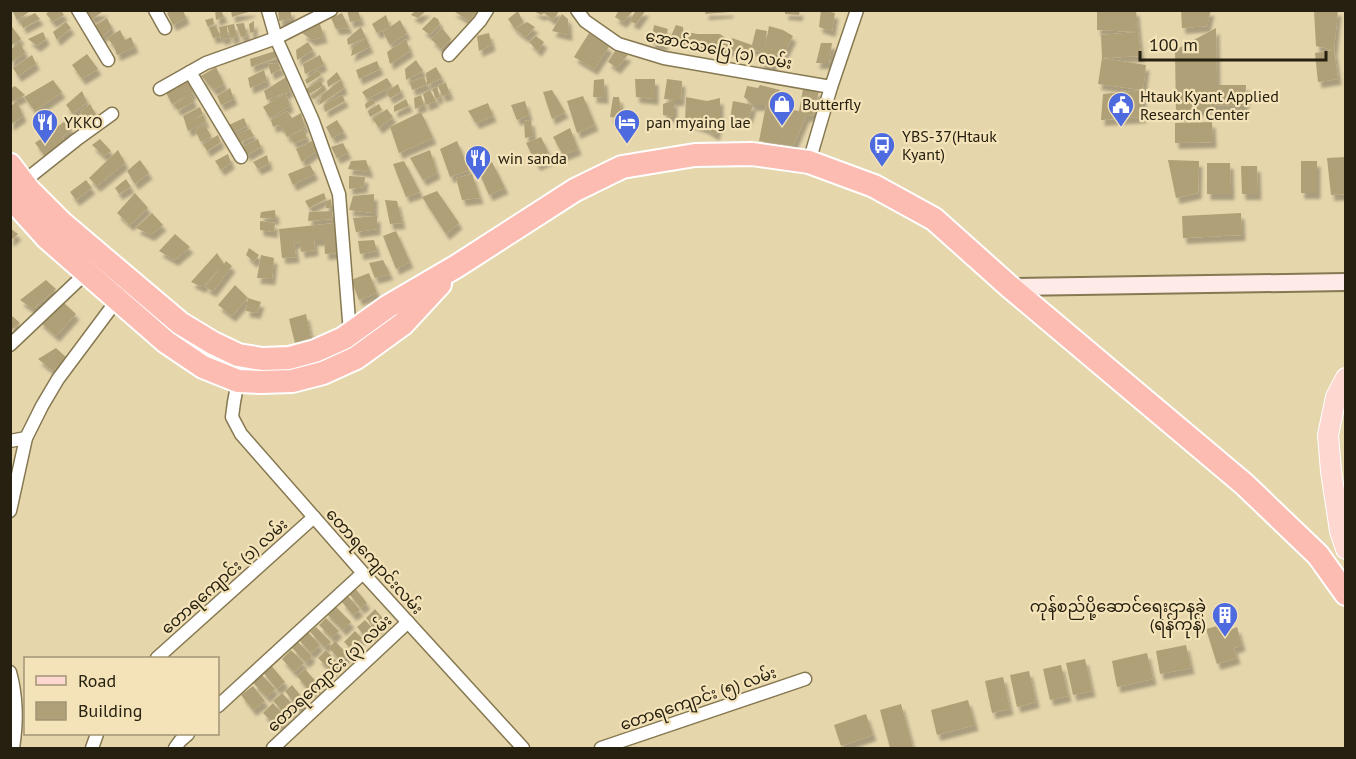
<svg xmlns="http://www.w3.org/2000/svg" width="1356" height="759" viewBox="0 0 1356 759" font-family="'PT Sans','Noto Sans Myanmar',sans-serif">
<style>
.building{fill:#afa077;filter:url(#shadow)}
.lines{fill:none;stroke-linecap:round;stroke-linejoin:round}
.street-casing{stroke:#867851;stroke-width:15}
.secondary-casing{stroke:#867851;stroke-width:20}
.primary-casing{stroke:#fff;stroke-width:22}
.highway-casing{stroke:#fff;stroke-width:26}
.street{stroke:#fff;stroke-width:12}
.secondary{stroke:#feebe8;stroke-width:16}
.primary{stroke:#fdd7d0;stroke-width:20}
.highway{stroke:#fcbcb1;stroke-width:22}
.labels{text-anchor:middle;dominant-baseline:central;stroke-width:4.5;stroke-linejoin:round;paint-order:stroke}
.street-label{font-size:16px;fill:#262010;stroke:#f4e3b9}
.poi-label{font-size:16px;fill:#262010;stroke:#f4e3b9;text-anchor:start}
</style>
<defs>
<filter id="shadow"><feDropShadow dx="3.5" dy="6" stdDeviation="1.5" flood-color="#0004"/></filter>
</defs>
<rect width="100%" height="100%" fill="#e6d6ac"/>
<!-- building -->
<g class="building">
<polygon points="12,10 32,10 17,20"/>
<polygon points="50,10 61,10 64,15 53,22 46,14"/>
<polygon points="86,10 105,10 92,19"/>
<polygon points="172,10 183,10 186,18 173,25 167,13"/>
<polygon points="215,10 221,10 224,17 216,20"/>
<polygon points="231,10 252,10 252,11 232,17"/>
<polygon points="278,10 291,10 291,19 279,21"/>
<polygon points="347,10 358,10 361,20 350,22"/>
<polygon points="416,10 427,10 418,18 411,15"/>
<polygon points="452,10 480,10 469,21"/>
<polygon points="532,10 560,10 553,20 544,13 541,15"/>
<polygon points="619,10 634,10 623,22 615,17"/>
<polygon points="636,10 646,10 636,24 630,21"/>
<polygon points="706,10 730,10 730,12 705,14"/>
<polygon points="785,10 800,10 799,15 785,14"/>
<polygon points="821,10 835,13 832,31 819,27"/>
<polygon points="1097,10 1136,10 1138,32 1097,30"/>
<polygon points="1181,10 1211,10 1207,26 1182,28"/>
<polygon points="1314,10 1338,10 1334,50 1316,46"/>
<polygon points="518,11 523,22 515,29 508,19"/>
<polygon points="35,13 40,19 23,28 20,21"/>
<polygon points="342,13 349,28 336,29 331,18"/>
<polygon points="562,14 568,19 569,35 552,31"/>
<polygon points="386,15 390,27 400,20 407,33 390,45 383,32 390,27 377,33 372,24"/>
<polygon points="434,17 438,19 440,24 430,35 422,29"/>
<polygon points="107,18 112,28 102,37 94,26"/>
<polygon points="213,18 214,24 208,27 205,20"/>
<polygon points="254,21 254,32 250,33 249,24"/>
<polygon points="66,22 71,28 57,40 53,32"/>
<polygon points="527,22 535,27 526,37 515,29"/>
<polygon points="244,23 247,36 241,37 236,24"/>
<polygon points="10,24 21,39 10,46"/>
<polygon points="234,24 237,36 231,39 227,25 228,38 221,39 219,27"/>
<polygon points="320,24 324,37 312,40 302,33"/>
<polygon points="654,25 668,29 664,45 651,44"/>
<polygon points="676,25 683,27 684,42 671,36"/>
<polygon points="769,26 783,30 793,36 785,52 775,55 773,67 760,66 762,52 751,49 750,54 740,53 705,44 694,46 684,42 687,32 697,34 720,34 730,41 729,50 732,38 752,45 756,29 767,31 765,47"/>
<polygon points="209,27 216,27 221,36 213,38"/>
<polygon points="361,27 366,38 348,45 347,39"/>
<polygon points="442,28 451,39 441,49 431,39"/>
<polygon points="1216,28 1217,85 1246,85 1245,106 1217,105 1176,117 1175,50"/>
<polygon points="120,30 125,40 131,37 135,47 117,55 114,46 107,38"/>
<polygon points="43,32 46,39 37,46 28,39"/>
<polygon points="1138,32 1141,56 1102,58 1101,35"/>
<polygon points="489,33 492,45 479,51 477,36"/>
<polygon points="589,33 609,47 594,69 574,57"/>
<polygon points="536,36 544,42 538,51 529,42"/>
<polygon points="366,38 370,47 351,56 353,47"/>
<polygon points="406,39 410,51 390,64 387,52"/>
<polygon points="20,42 25,53 10,63 10,50"/>
<polygon points="308,42 313,50 297,60 296,50"/>
<polygon points="821,43 832,43 829,63 816,63"/>
<polygon points="1334,50 1338,79 1318,82 1315,53"/>
<polygon points="275,51 278,57 251,67 250,59"/>
<polygon points="615,51 628,55 617,68 608,62"/>
<polygon points="87,54 98,69 82,79 72,65"/>
<polygon points="32,55 36,64 18,76 13,68"/>
<polygon points="320,55 324,65 305,74 303,64"/>
<polygon points="1102,58 1146,65 1143,90 1098,84"/>
<polygon points="416,60 423,71 406,80 405,69"/>
<polygon points="377,61 380,69 359,79 356,70"/>
<polygon points="278,63 281,69 271,74 268,64"/>
<polygon points="216,67 224,84 214,90 201,76"/>
<polygon points="436,67 442,78 427,85 412,90 410,82 424,77 427,85 426,73"/>
<polygon points="264,70 267,81 250,88 248,78"/>
<polygon points="318,70 321,75 307,84 305,80"/>
<polygon points="337,72 341,79 328,87 327,81"/>
<polygon points="286,77 290,91 267,100 264,91"/>
<polygon points="387,78 392,86 367,99 362,92"/>
<polygon points="604,79 605,98 593,97 594,80"/>
<polygon points="635,79 655,79 655,99 636,97"/>
<polygon points="667,79 682,81 681,100 674,100 674,117 663,115 663,104 674,100 664,99"/>
<polygon points="53,80 62,92 35,111 24,97"/>
<polygon points="188,80 193,93 172,104 165,91"/>
<polygon points="321,80 323,86 309,94 306,89"/>
<polygon points="341,80 344,88 319,105 322,95"/>
<polygon points="446,83 450,94 442,96 438,85"/>
<polygon points="398,84 401,92 390,98 386,92"/>
<polygon points="324,85 326,90 313,99 313,95"/>
<polygon points="760,85 780,90 773,106 799,111 803,89 819,91 813,115 806,116 793,146 759,141 766,105 753,105 744,97 747,86 758,88"/>
<polygon points="15,86 25,95 10,103 10,89"/>
<polygon points="437,87 440,97 436,99 432,89"/>
<polygon points="230,88 234,99 221,105 217,96"/>
<polygon points="430,90 436,101 426,105 423,94"/>
<polygon points="552,90 565,112 552,119 543,92"/>
<polygon points="1143,90 1143,117 1101,120 1103,94"/>
<polygon points="82,91 87,102 73,114 66,105"/>
<polygon points="286,93 290,106 270,118 263,107"/>
<polygon points="190,94 194,102 178,110 174,105"/>
<polygon points="342,95 345,101 325,112 324,105"/>
<polygon points="421,95 424,105 415,109 414,98"/>
<polygon points="583,96 595,125 577,133 567,101"/>
<polygon points="613,97 619,97 622,118 610,117"/>
<polygon points="686,97 707,101 720,98 720,119 716,135 705,128 685,121"/>
<polygon points="372,99 375,103 366,109 365,104"/>
<polygon points="406,99 409,106 394,112 394,106"/>
<polygon points="17,101 23,116 10,125 10,107"/>
<polygon points="525,101 529,115 517,120 511,105"/>
<polygon points="733,101 753,105 749,117 730,119"/>
<polygon points="488,103 493,116 476,123 468,111"/>
<polygon points="90,104 99,120 89,125 80,112"/>
<polygon points="379,104 382,110 370,117 368,111"/>
<polygon points="200,107 203,114 193,120 203,115 206,122 188,131 183,116"/>
<polygon points="387,109 393,117 379,128 373,119"/>
<polygon points="287,111 292,118 301,113 305,127 287,137 284,130 278,125 273,127 271,120"/>
<polygon points="421,112 433,138 399,153 390,127"/>
<polygon points="244,118 247,126 233,133 229,125"/>
<polygon points="337,120 344,132 332,138 326,127"/>
<polygon points="531,120 533,136 525,138 524,121"/>
<polygon points="65,121 72,130 62,137 67,144 47,159 35,143"/>
<polygon points="1212,122 1213,142 1175,143 1175,123"/>
<polygon points="205,125 211,136 201,142 195,130"/>
<polygon points="570,128 578,149 563,155 553,137"/>
<polygon points="250,129 254,136 239,143 238,134"/>
<polygon points="304,130 307,138 294,143 289,136"/>
<polygon points="218,135 221,142 207,151 203,144"/>
<polygon points="541,137 551,158 537,165 526,143"/>
<polygon points="100,139 111,151 104,156 92,145"/>
<polygon points="258,139 261,147 247,155 242,147"/>
<polygon points="312,141 316,151 302,162 296,149"/>
<polygon points="457,141 469,170 450,177 440,149"/>
<polygon points="343,143 348,153 337,158 331,147"/>
<polygon points="118,150 125,163 97,186 89,178"/>
<polygon points="430,150 437,173 423,180 410,158"/>
<polygon points="228,154 231,163 221,170 215,161"/>
<polygon points="267,155 269,164 258,169 253,162"/>
<polygon points="1346,157 1346,194 1331,195 1327,158"/>
<polygon points="140,160 149,173 135,184 127,171"/>
<polygon points="366,160 370,172 348,169 351,161"/>
<polygon points="1168,160 1199,161 1198,193 1176,198"/>
<polygon points="404,161 420,192 406,197 393,164"/>
<rect x="1301" y="161" width="16" height="32"/>
<polygon points="492,162 505,188 489,195 477,168"/>
<polygon points="1207,163 1230,163 1231,194 1207,194"/>
<polygon points="310,165 315,174 293,185 288,174"/>
<polygon points="1241,166 1257,166 1258,194 1242,194"/>
<polygon points="472,174 480,198 462,200 456,178"/>
<polygon points="349,176 365,177 364,187 349,189"/>
<polygon points="126,179 131,187 119,194 115,188"/>
<polygon points="86,180 92,188 76,200 70,192"/>
<polygon points="437,191 459,223 446,234 422,197"/>
<polygon points="135,193 148,208 130,225 117,213"/>
<polygon points="324,193 326,199 309,208 305,201"/>
<polygon points="374,194 374,213 349,210 353,196"/>
<polygon points="331,199 332,208 326,208 325,202"/>
<polygon points="385,200 397,201 402,223 390,224"/>
<polygon points="275,210 276,219 260,218 261,212"/>
<polygon points="332,211 333,219 308,221 309,212"/>
<polygon points="152,213 163,225 151,235 136,228"/>
<polygon points="1241,213 1242,235 1183,238 1182,216"/>
<polygon points="377,216 377,229 356,232 353,218"/>
<polygon points="260,221 275,223 274,232 260,230"/>
<polygon points="336,223 339,253 325,254 324,240 314,240 315,250 301,252 300,242 294,243 296,257 282,258 279,229"/>
<polygon points="10,228 18,234 10,241"/>
<polygon points="396,231 410,262 396,269 383,236"/>
<polygon points="175,234 190,247 175,260 159,251"/>
<polygon points="374,240 377,251 360,254 358,241"/>
<polygon points="249,248 259,255 254,262 246,255"/>
<polygon points="217,253 224,264 226,261 232,266 213,291 205,287 221,267 202,287 191,282"/>
<polygon points="261,255 274,258 272,279 257,278"/>
<polygon points="383,260 390,274 375,278 369,263"/>
<polygon points="369,273 377,293 359,300 351,280"/>
<polygon points="46,280 56,289 33,309 20,300"/>
<polygon points="235,285 248,298 232,316 218,305"/>
<polygon points="248,298 261,302 257,313 246,311"/>
<polygon points="63,302 76,314 56,336 39,321"/>
<polygon points="10,314 20,323 10,331"/>
<polygon points="306,314 311,338 295,343 289,319"/>
<polygon points="56,348 67,358 53,371 38,359"/>
<polygon points="355,588 367,603 361,608 349,594"/>
<polygon points="348,596 360,610 353,615 342,602"/>
<polygon points="333,604 351,622 343,630 325,612"/>
<polygon points="375,609 385,621 376,629 366,618"/>
<polygon points="326,618 339,631 332,638 319,625"/>
<polygon points="365,620 375,631 367,639 357,627"/>
<polygon points="1225,624 1227,631 1237,627 1242,645 1234,648 1237,658 1217,664 1206,629"/>
<polygon points="316,627 331,642 325,647 310,632"/>
<polygon points="307,631 320,645 311,653 298,639"/>
<polygon points="355,631 362,638 351,649 344,642"/>
<polygon points="335,641 348,655 341,661 329,648"/>
<polygon points="298,642 312,656 306,662 292,648"/>
<polygon points="1186,645 1191,668 1160,674 1156,651"/>
<polygon points="291,650 304,663 294,672 282,659"/>
<polygon points="326,650 339,664 331,671 318,658"/>
<polygon points="1147,653 1153,679 1117,687 1112,661"/>
<polygon points="1085,659 1092,691 1073,695 1066,663"/>
<polygon points="270,664 285,682 277,689 262,671"/>
<polygon points="1061,665 1068,696 1050,700 1043,669"/>
<polygon points="305,669 319,685 310,692 297,676"/>
<polygon points="1029,671 1036,702 1017,707 1010,675"/>
<polygon points="262,675 275,689 267,697 253,683"/>
<polygon points="1003,677 1010,709 992,713 985,681"/>
<polygon points="292,685 306,702 298,708 285,691"/>
<polygon points="253,686 265,701 253,710 241,695"/>
<polygon points="282,693 295,707 286,715 273,701"/>
<polygon points="968,700 975,725 937,735 931,710"/>
<polygon points="273,703 286,718 276,726 263,713"/>
<polygon points="901,704 913,748 890,748 880,710"/>
<polygon points="866,714 873,735 841,746 834,725"/>
</g>
<g class="lines">
<!-- street casing -->
<g class="street-casing">
<g id="street">
<polyline points="78,10 108,60"/>
<polyline points="155,10 165,28"/>
<polyline points="268,10 276,38 313,121 339,194 350,333"/>
<polyline points="577,10 585,21 618,44 664,58 831,87"/>
<polyline points="449,55 480,21 487,10"/>
<polyline points="190,72 241,157"/>
<polyline points="160,89 206,63 276,38 331,10"/>
<polyline points="809,162 831,87 857,10"/>
<polyline points="23,182 76,140 112,114"/>
<polyline points="10,345 86,273"/>
<polyline points="238,381 234,402 232,417 241,434 363,573 523,748"/>
<polyline points="10,441 26,438"/>
<polyline points="10,511 26,438 42,406 58,379 117,300"/>
<polyline points="157,658 314,517"/>
<path d="M10,672c7,25 7,51 3,76"/>
<polyline points="218,706 363,573"/>
<polyline points="92,748 97,734"/>
<polyline points="175,748 180,741 188,734"/>
<polyline points="273,748 408,622"/>
<polyline points="601,748 805,679"/>
</g>
</g>
<!-- secondary casing -->
<g class="secondary-casing">
<polyline id="secondary" points="1010,287 1346,282"/>
</g>
<!-- primary casing -->
<g class="primary-casing">
<polyline id="primary" points="1346,378 1336,397 1328,435 1331,471 1340,531 1346,549"/>
</g>
<!-- highway casing -->
<g class="highway-casing">
<g id="highway">
<polyline points="10,165 29,190 62,223 180,323 213,343 238,355 262,359 289,358 315,351 344,338 387,307 457,266 575,190 622,167 695,155 752,154 809,162 874,186 934,219 1010,287 1244,484 1318,555 1346,594"/>
<polyline points="10,197 47,238 166,342 203,367 238,381 261,382 292,381 323,373 356,358 403,324 440,284"/>
</g>
</g>
<!-- street -->
<use href="#street" class="street"/>
<!-- secondary -->
<use href="#secondary" class="secondary"/>
<!-- primary -->
<use href="#primary" class="primary"/>
<!-- highway -->
<use href="#highway" class="highway"/>
</g>
<!-- icons -->
<defs>
<g id="shop-pin" transform="scale(1.35)"><path d="M0 17L-7.5 6A9.5 9.5 0 1 1 7.5 6Z" fill="#4e6adf" stroke="#f4e3b9"/><path d="M-5-2.5h2.3a2.7 3.5 0 0 1 5.4 0H5L5.5 6h-11ZM-1.5-2.5h3a1.5 2.3 0 0 0-3 0Z" fill="#fff"/></g>
<g id="civic-pin" transform="scale(1.35)"><path d="M0 17L-7.5 6A9.5 9.5 0 1 1 7.5 6Z" fill="#4e6adf" stroke="#f4e3b9"/><path d="M-.6-6.5H3V-4.5H.6V-3L4-1V1h2V6H-6V1h2V-1L-.6-3ZM-1.2 2.5V6h2.4V2.5Z" fill="#fff"/></g>
<g id="restaurant-pin" transform="scale(1.35)"><path d="M0 17L-7.5 6A9.5 9.5 0 1 1 7.5 6Z" fill="#4e6adf" stroke="#f4e3b9"/><path d="M-5-6h1v4h1v-4h1v4h1v-4h1v5L-1.5 .5V6h-2V.5L-5-1ZM5-6V6H3V1.5H1.5Q1.5-4 5-6Z" fill="#fff"/></g>
<g id="hotel-pin" transform="scale(1.35)"><path d="M0 17L-7.5 6A9.5 9.5 0 1 1 7.5 6Z" fill="#4e6adf" stroke="#f4e3b9"/><path d="M-6-4.5h1.5V1H6V5H4.5V3h-9V5H-6ZM-4 0a1.8 1.8 0 1 1 3.6 0ZM.5 0V-2.5h3Q6-2.5 6 0Z" fill="#fff"/></g>
<g id="bus-pin" transform="scale(1.35)"><path d="M0 17L-7.5 6A9.5 9.5 0 1 1 7.5 6Z" fill="#4e6adf" stroke="#f4e3b9"/><path d="M-5-6H5V4H4V6H2V4H-2V6H-4V4H-5ZM-3.5-4V0h7V-4ZM-3.5 1.2v1.5H-2V1.2ZM2 1.2v1.5H3.5V1.2Z" fill="#fff"/></g>
<g id="building-pin" transform="scale(1.35)"><path d="M0 17L-7.5 6A9.5 9.5 0 1 1 7.5 6Z" fill="#4e6adf" stroke="#f4e3b9"/><path d="M-4-6H4V6H1V3H-1V6H-4ZM-2.5-4.3h1.7v1.8h-1.7ZM.8-4.3h1.7v1.8H.8ZM-2.5-1h1.7V.8h-1.7ZM.8-1h1.7V.8H.8Z" fill="#fff"/></g>
</defs>
<g fill-rule="evenodd">
<use href="#shop-pin" x="782" y="104"/>
<use href="#civic-pin" x="1121" y="105"/>
<use href="#restaurant-pin" x="45" y="122"/>
<use href="#hotel-pin" x="627" y="122"/>
<use href="#bus-pin" x="882" y="145"/>
<use href="#restaurant-pin" x="478" y="158"/>
<use href="#building-pin" x="1225" y="615"/>
</g>
<g class="labels">
<!-- street labels -->
<g class="street-label">
<text transform="translate(719 49) rotate(11)">အောင်သပြေ (၁) လမ်း</text>
<text transform="translate(375 561) rotate(48)">တောရကျောင်းလမ်း</text>
<text transform="translate(224 576) rotate(-42)">တောရကျောင်း (၁) လမ်း</text>
<text transform="translate(329 673) rotate(-43)">တောရကျောင်း (၃) လမ်း</text>
<text transform="translate(698 698) rotate(-19)">တောရကျောင်း (၅) လမ်း</text>
</g>
<!-- poi labels -->
<g class="poi-label">
<text x="1140" y="96">Htauk Kyant Applied<tspan x="1140" dy="18">Research Center</tspan></text>
<text x="802" y="104">Butterfly</text>
<text x="64" y="122">YKKO</text>
<text x="646" y="122">pan myaing lae</text>
<text x="902" y="136">YBS-37(Htauk<tspan x="902" dy="18">Kyant)</tspan></text>
<text x="498" y="158">win sanda</text>
<text x="1206" y="606" text-anchor="end">ကုန်စည်ပို့ဆောင်ရေးဌာနခွဲ<tspan x="1206" dy="18">(ရန်ကုန်)</tspan></text>
</g>
</g>
<!-- border -->
<rect width="1356" height="759" fill="none" stroke="#262010" stroke-width="24"/>
<!-- legend -->
<rect x="24" y="657" width="195" height="78" fill="#f4e3b9" stroke="#a29575" stroke-width="1.5"/>
<rect x="36" y="676" width="30" height="9" fill="#fdd7d0" stroke="#a29575" stroke-width="1.5"/>
<text x="78" y="687" font-size="18" fill="#262010">Road</text>
<rect x="36" y="702" width="30" height="18" fill="#afa077" stroke="#a29575" stroke-width="1.5"/>
<text x="78" y="717" font-size="18" fill="#262010">Building</text>
<!-- scale -->
<path d="M1140 51v9h186v-9" fill="none" stroke="#262010" stroke-width="3"/>
<text x="1149" y="51" font-size="18" fill="#262010" stroke="#f4e3b9" stroke-width="4.5" paint-order="stroke">100 m</text>
</svg>
